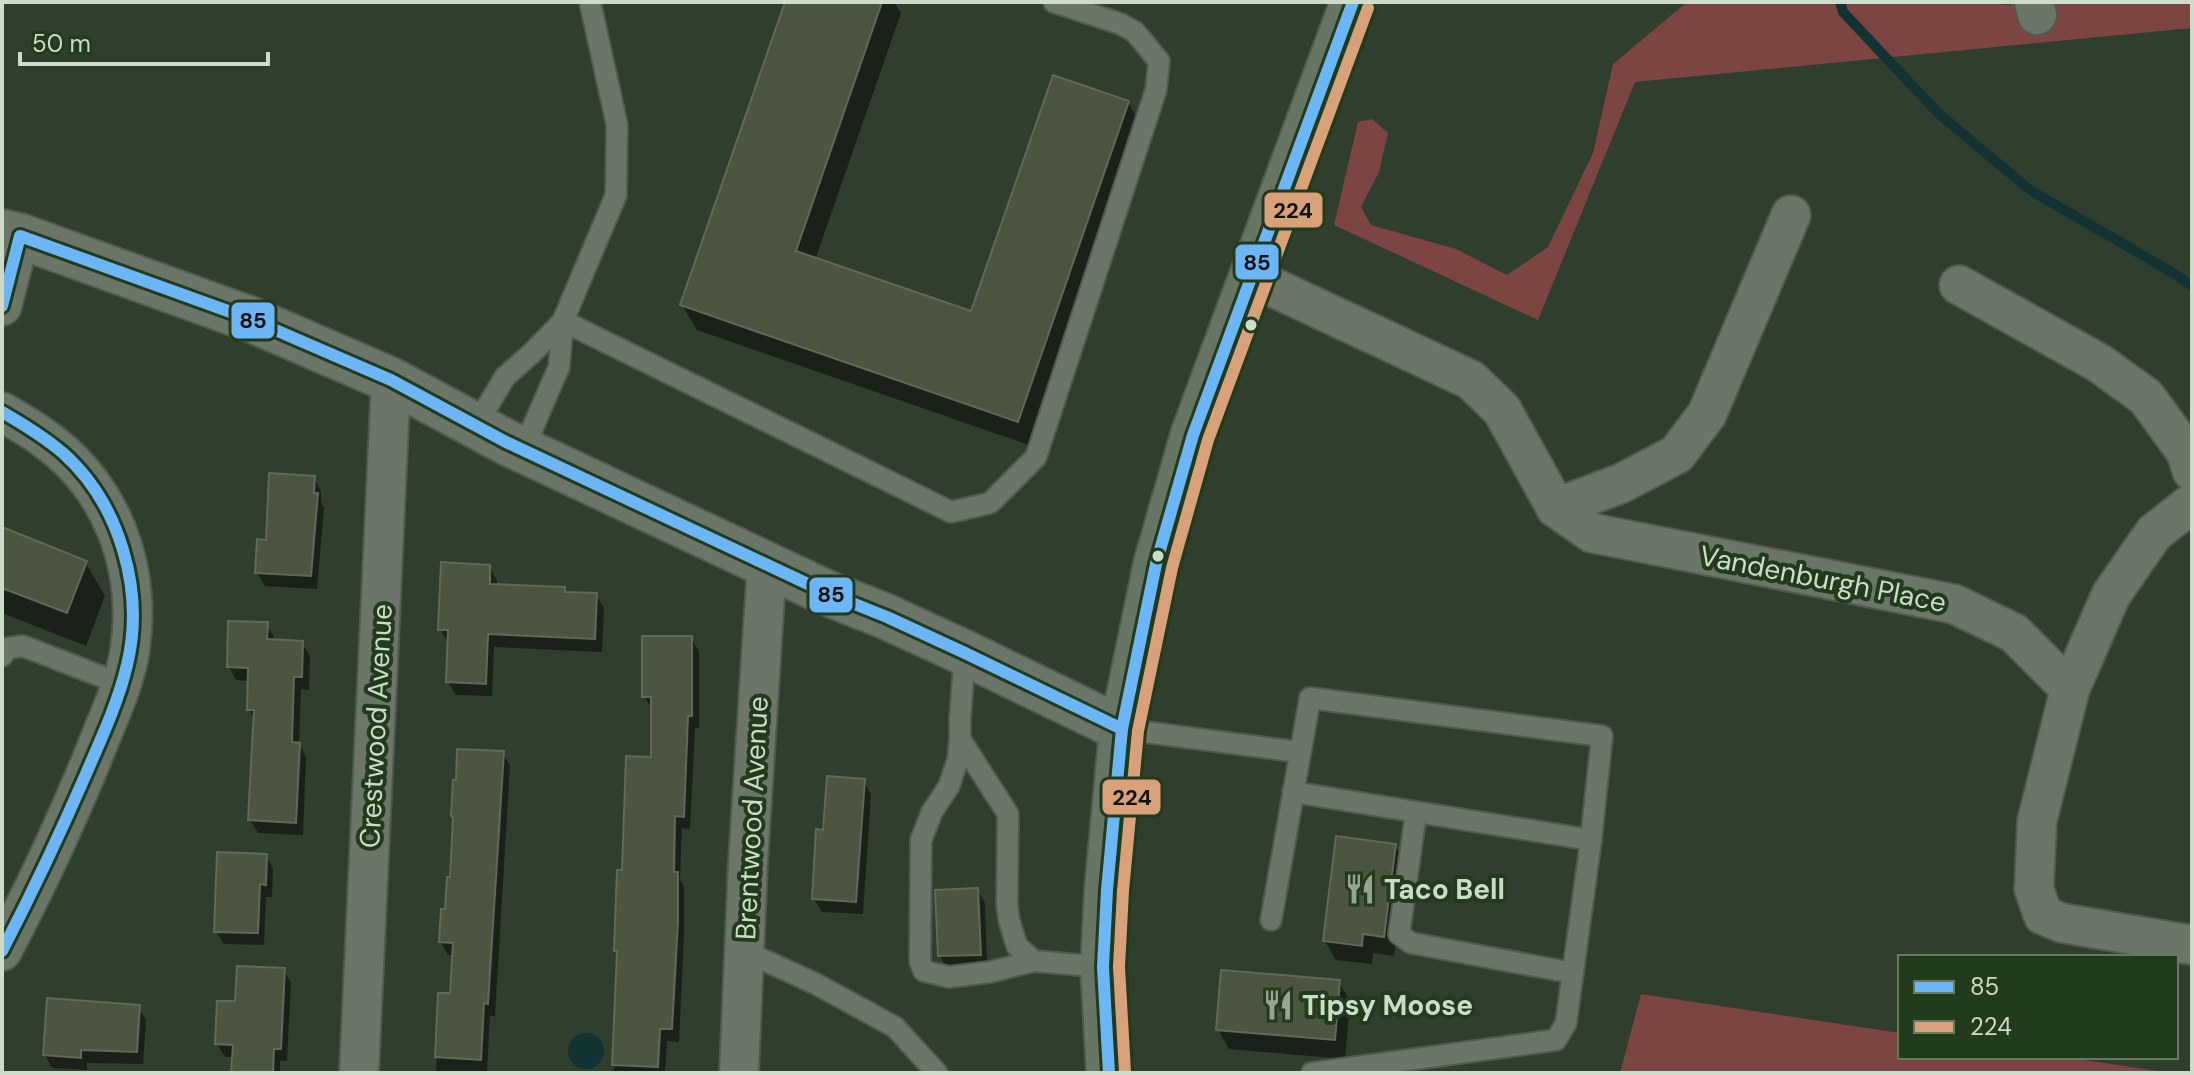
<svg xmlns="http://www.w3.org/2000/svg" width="2194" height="1075" viewBox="0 0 2194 1075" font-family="'DM Sans',sans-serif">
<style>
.green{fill:#7c4443}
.water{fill:#133333}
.shadow{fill:#0007}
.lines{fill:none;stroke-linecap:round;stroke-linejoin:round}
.stream{stroke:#133333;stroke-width:10}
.building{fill:#4b553f;stroke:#60695a;stroke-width:2}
.lane-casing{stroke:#4f5b4d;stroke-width:24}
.street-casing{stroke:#4f5b4d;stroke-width:42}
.secondary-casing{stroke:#4f5b4d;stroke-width:48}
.primary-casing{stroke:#4f5b4d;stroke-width:48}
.lane{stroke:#6b7668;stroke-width:20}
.street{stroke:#6b7668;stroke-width:38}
.secondary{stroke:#6b7668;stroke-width:44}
.primary{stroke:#677565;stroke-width:44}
.bus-1-casing{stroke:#213b1c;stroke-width:18}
.bus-2-casing{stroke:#213b1c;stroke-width:18}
.bus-1{stroke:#6db6f5;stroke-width:12}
.bus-2{stroke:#d9a179;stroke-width:12}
.bus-dot{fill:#ccdcc9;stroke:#213b1c;stroke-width:3}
.labels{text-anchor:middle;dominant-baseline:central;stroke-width:8;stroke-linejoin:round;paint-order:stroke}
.street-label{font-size:28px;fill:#ccdcc9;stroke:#213b1c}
.poi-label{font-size:28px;font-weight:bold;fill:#ccdcc9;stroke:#213b1c;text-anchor:start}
.line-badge{stroke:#213b1c;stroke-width:3}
.pale-badge-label{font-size:22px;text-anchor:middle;font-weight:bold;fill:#111}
</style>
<rect width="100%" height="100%" fill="#303e2d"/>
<!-- green -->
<g class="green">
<polygon points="1687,2 1970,2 2010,5 2014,2 2192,2 2192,28 1635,82 1538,320 1334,225 1358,122 1372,119 1388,133 1379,172 1361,207 1371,225 1456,249 1507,275 1548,247 1593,153 1613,64"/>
<polygon points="1641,994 1900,1033 1900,1057 2064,1057 2171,1073 1620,1073"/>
</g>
<!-- water -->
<circle class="water" cx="586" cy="1051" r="18"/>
<!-- shadow -->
<g class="shadow">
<polygon points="787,2 894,2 901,13 815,260 972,314 1128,102 1142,127 1032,446 697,330 682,305"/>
<polygon points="314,478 321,491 321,502 324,508 317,589 265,586 257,573 268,542"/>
<polygon points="2,529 85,562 105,596 86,646 2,613"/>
<polygon points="489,567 497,580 497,586 564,589 567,594 596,595 604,608 602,652 494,647 492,696 456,695 448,682 448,642 440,629"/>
<polygon points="266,624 274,637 274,642 302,643 310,656 309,690 301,689 299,744 306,757 303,835 258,833 250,820 255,721 249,709 250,681 236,680 229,667"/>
<polygon points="691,638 699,651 699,728 695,728 690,829 682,828 680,880 684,887 684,936 679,1042 667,1041 665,1073 614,1073 619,956 616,950 624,872 653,759 652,709 644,696"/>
<polygon points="503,753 510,766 495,1016 490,1016 487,1073 436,1073 440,995 452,995 455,955 448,955 441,942 452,879"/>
<polygon points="864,781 871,794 863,914 822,912 814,899 825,832"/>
<polygon points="1395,845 1406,865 1394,956 1373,953 1372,964 1336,960 1325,941"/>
<polygon points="266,856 273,868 272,897 266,897 264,945 224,944 216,932"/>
<polygon points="977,890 985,903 987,967 947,969 940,956"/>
<polygon points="284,970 291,983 287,1061 280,1061 280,1073 233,1073 234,1057 225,1057 217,1044 237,1003"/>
<polygon points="1339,982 1350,1001 1345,1059 1229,1049 1218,1029"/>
<polygon points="138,1007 146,1020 143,1064 87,1063 87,1070 52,1068 45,1055"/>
</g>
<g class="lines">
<!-- stream -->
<polyline class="stream" points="1840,2 1843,12 1938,113 2030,190 2175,274 2192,286"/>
</g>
<!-- building -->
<g class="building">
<polygon points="785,2 882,2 796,251 971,311 1053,75 1129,101 1018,422 680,305"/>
<polygon points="269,473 315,476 314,493 318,493 311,576 255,573 257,539 266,540"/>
<polygon points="2,527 87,561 67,613 2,588"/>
<polygon points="441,562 490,565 490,584 565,587 565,592 597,593 595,639 488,634 486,684 446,682 448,630 438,630"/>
<polygon points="228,621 268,622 267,639 303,641 302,677 294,677 292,742 300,743 296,823 248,820 254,710 247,710 248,668 227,667"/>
<polygon points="642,636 692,636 692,716 688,716 684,817 675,816 674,872 678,872 678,922 672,1029 660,1029 658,1067 612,1065 617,951 614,951 617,870 622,870 626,756 651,757 651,697 642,697"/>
<polygon points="457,749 504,751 488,1004 484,1003 481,1060 435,1057 438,993 450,993 453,943 439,942 441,909 445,909 447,877 450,877 453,817 451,816 453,780 456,780"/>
<polygon points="827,776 865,779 856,902 812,899 816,829 823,830"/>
<polygon points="1336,836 1396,844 1384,937 1363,934 1362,946 1323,941"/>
<polygon points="217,852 267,854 266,885 260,884 258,933 214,932"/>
<polygon points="978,888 981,955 938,956 935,890"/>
<polygon points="237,966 285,968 281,1049 274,1049 273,1073 231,1073 233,1045 215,1044 217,1001 235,1001"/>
<polygon points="1221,970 1340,980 1335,1040 1216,1030"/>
<polygon points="47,998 140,1005 137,1052 81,1050 81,1058 43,1055"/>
</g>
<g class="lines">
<!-- lane casing -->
<g class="lane-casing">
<g id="lane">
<polyline points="563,321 951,512 990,503 1036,457 1156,90 1159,61 1135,32 1121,24 1054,2"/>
<polyline points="475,427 505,377 533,352 563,321"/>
<polyline points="523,450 559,367 563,321 616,195 617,125 590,2"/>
<polyline points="965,653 960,718 960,739 1008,814 1007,904 1009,920 1017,946 1034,961 1103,967"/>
<polyline points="2,656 8,648 23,646 121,684"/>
<polyline points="1122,729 1299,752"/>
<polyline points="960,739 958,759 949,786 932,812 921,840 920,962 924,971 949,977 990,972 1034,961"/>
<polyline points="1293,792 1591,840 1566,1023 1556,1040 1312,1073"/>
<polyline points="1416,813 1399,934 1411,943 1573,973"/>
<polyline points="1271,920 1310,698 1602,736 1591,840"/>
<polyline points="744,951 816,984 895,1027 937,1073"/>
</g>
</g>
<!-- street casing -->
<g class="street-casing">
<g id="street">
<polyline points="2034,2 2037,15"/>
<polyline points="1251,277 1471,380 1502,410 1556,508 1592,533 1954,604 2014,633 2070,689"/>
<polyline points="1959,285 2099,363 2146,397 2186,452 2192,471"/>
<polyline points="2,306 20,236"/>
<path d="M2,412c12,7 25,14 36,22 73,49 104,131 92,216 -6,38 -25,74 -38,109 -27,65 -57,130 -90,192"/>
<polyline points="2192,503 2154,533 2111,595 2070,689 2037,821 2034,889 2043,915 2062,923 2192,945"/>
<polyline points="1556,508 1622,483 1677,454 1707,414 1791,215"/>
<polyline points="359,1073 391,380"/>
<polyline points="739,1073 748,862 767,564"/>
</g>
</g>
<!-- secondary casing -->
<g class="secondary-casing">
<polyline id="secondary" points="2,232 20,236 250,319 391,380 506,442 827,593 887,617 965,653 1122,729"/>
</g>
<!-- primary casing -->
<g class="primary-casing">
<polyline id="primary" points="1109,1073 1103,967 1107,890 1122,729 1156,564 1193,435 1353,2"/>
</g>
<!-- lane -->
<use href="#lane" class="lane"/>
<!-- street -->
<use href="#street" class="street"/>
<!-- secondary -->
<use href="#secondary" class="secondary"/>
<!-- primary -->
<use href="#primary" class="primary"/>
<!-- bus-1 casing -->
<g class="bus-1-casing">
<g id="bus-1">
<polyline points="2,306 20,236 250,319 391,380 506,442 827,593 887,617 965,653 1122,729"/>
<path d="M2,412c21,12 42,25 61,41 57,51 82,138 64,212 -9,38 -26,74 -41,109 -26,60 -54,119 -84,177"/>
<polyline points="1109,1073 1103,967 1107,890 1122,729 1156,564 1193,435 1353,2"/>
</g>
</g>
<!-- bus-2 casing -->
<g class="bus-2-casing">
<polyline id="bus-2" points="1125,1072 1119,967 1123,891 1138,731 1172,568 1208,440 1368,8"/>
</g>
<!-- bus-1 -->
<use href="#bus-1" class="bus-1"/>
<!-- bus-2 -->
<use href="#bus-2" class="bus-2"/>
</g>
<!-- icons -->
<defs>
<g id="restaurant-bare" transform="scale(2.4)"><path d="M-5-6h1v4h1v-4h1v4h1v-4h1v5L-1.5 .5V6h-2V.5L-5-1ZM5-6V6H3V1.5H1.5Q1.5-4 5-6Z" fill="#95a592" stroke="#213b1c" stroke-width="2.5" paint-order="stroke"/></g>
</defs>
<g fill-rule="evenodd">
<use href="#restaurant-bare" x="1360" y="889"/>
<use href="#restaurant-bare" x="1278" y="1005"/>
</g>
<!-- markers -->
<g class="bus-dot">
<circle cx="1251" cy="325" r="7"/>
<circle cx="1158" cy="556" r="7"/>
</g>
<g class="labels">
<!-- street labels -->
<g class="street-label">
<text transform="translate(1823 579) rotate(11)">Vandenburgh Place</text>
<text transform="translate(376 726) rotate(-87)">Crestwood Avenue</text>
<text transform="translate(752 818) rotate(-87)">Brentwood Avenue</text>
</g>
<!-- poi labels -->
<g class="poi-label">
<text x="1384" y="889">Taco Bell</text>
<text x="1302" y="1005">Tipsy Moose</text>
</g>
</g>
<g class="line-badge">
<rect x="1263" y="191" width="61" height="38" rx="8" fill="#d9a179"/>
<rect x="1234" y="243" width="46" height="38" rx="8" fill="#6db6f5"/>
<rect x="230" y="301" width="46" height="39" rx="8" fill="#6db6f5"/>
<rect x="808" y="576" width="46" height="38" rx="8" fill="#6db6f5"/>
<rect x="1101" y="778" width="61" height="38" rx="8" fill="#d9a179"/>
</g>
<g class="pale-badge-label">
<text x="1293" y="218">224</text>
<text x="1257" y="270">85</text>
<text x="253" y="328">85</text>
<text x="831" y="602">85</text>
<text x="1132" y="805">224</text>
</g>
<!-- border -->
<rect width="2194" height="1075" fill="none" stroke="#ccdcc9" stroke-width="8"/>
<!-- legend -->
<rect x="1898" y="955" width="280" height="104" fill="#213b1c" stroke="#657b61" stroke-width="2"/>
<rect x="1914" y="981" width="40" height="12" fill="#6db6f5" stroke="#657b61" stroke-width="2"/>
<text x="1970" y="995" font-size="24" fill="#ccdcc9">85</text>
<rect x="1914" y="1021" width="40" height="12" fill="#d9a179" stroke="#657b61" stroke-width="2"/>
<text x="1970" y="1035" font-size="24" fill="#ccdcc9">224</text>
<!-- scale -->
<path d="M20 52v12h248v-12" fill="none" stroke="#ccdcc9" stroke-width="4"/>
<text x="32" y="52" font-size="24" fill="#ccdcc9" stroke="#213b1c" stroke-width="6" paint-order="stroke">50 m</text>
</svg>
